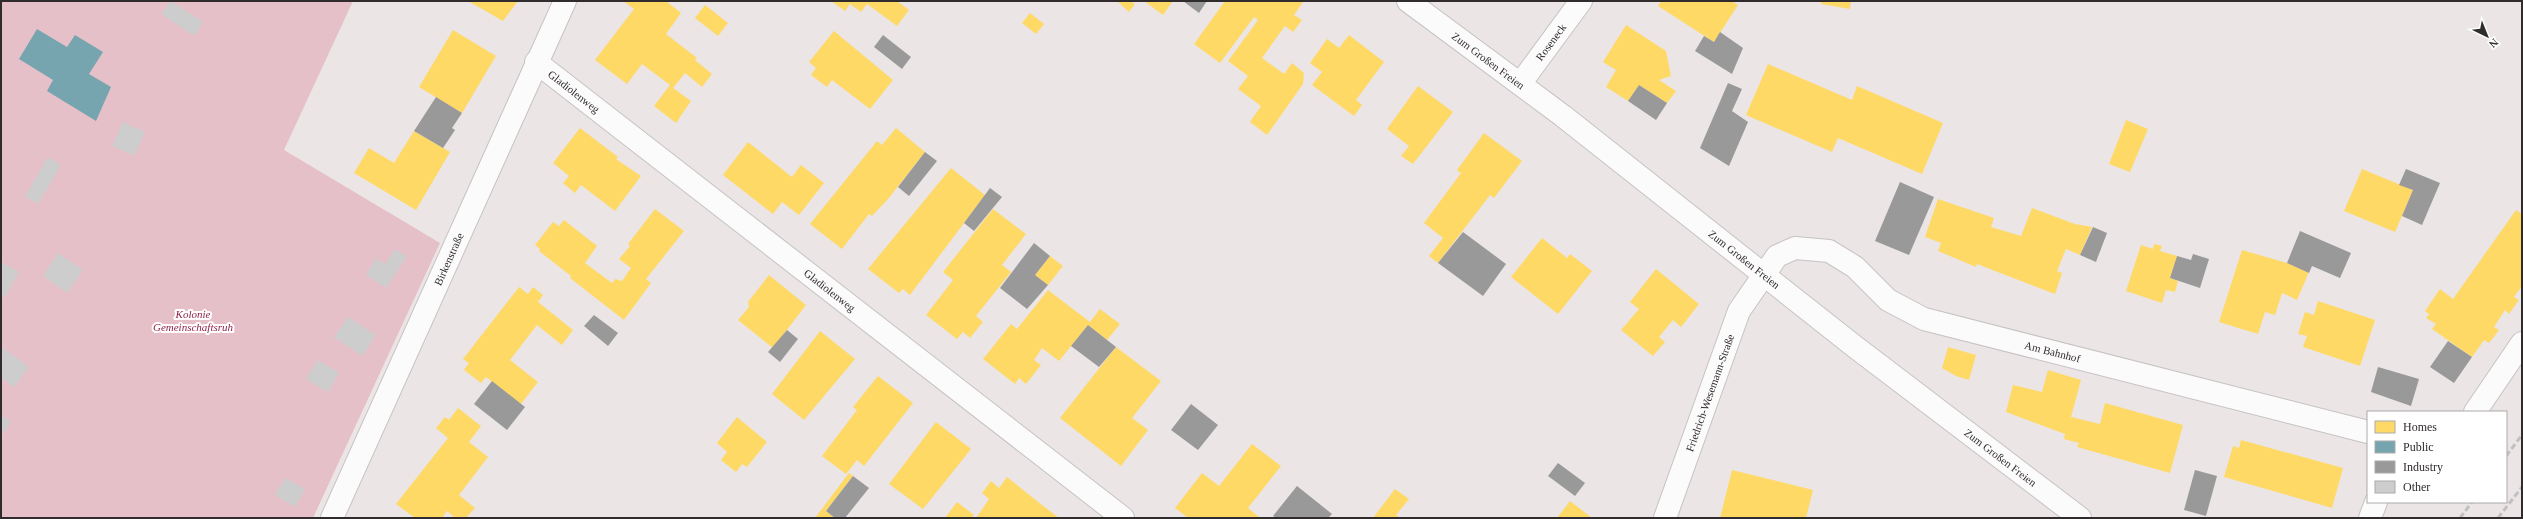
<svg xmlns="http://www.w3.org/2000/svg" width="2523" height="519" viewBox="0 0 2523 519" font-family="Georgia,serif">
<style>
.green{fill:#e6c0c8}
.homes{fill:#ffd966}
.public{fill:#76a5af}
.industry{fill:#999}
.building{fill:#cecdce}
.lines{fill:none;stroke-linecap:round;stroke-linejoin:round}
.minor-casing{stroke:#c7c2c3;stroke-width:24}
.minor{stroke:#fcfbfb;stroke-width:22}
.rail{stroke:#c1c0c1;stroke-width:3;stroke-dasharray:6 3;stroke-linecap:butt}
.labels{text-anchor:middle;dominant-baseline:central;stroke-width:4;stroke-linejoin:round;paint-order:stroke}
.street-label{font-size:11px;fill:#302b2c;stroke:#fff}
.park-label{font-size:11px;font-style:italic;fill:#8f2247;stroke:#fff}
</style>
<rect width="100%" height="100%" fill="#ebe5e6"/>
<!-- green -->
<polygon class="green" points="1,1 353,1 284,150 440,243 313,518 1,518"/>
<!-- homes -->
<g class="homes">
<polygon points="468,1 518,1 503,21"/>
<polygon points="623,1 666,1 681,13 666,34 697,58 695,60 712,74 702,87 685,73 673,88 691,101 676,123 654,106 670,85 642,64 627,84 595,60 634,9"/>
<polygon points="831,1 897,1 909,10 897,26 867,4 861,12 850,4 845,11"/>
<polygon points="1117,1 1130,1 1135,4 1129,12"/>
<polygon points="1144,1 1173,1 1163,15"/>
<polygon points="1225,1 1303,2 1294,15 1302,20 1293,32 1285,26 1262,58 1284,74 1292,63 1304,73 1303,84 1267,135 1250,122 1261,106 1238,89 1248,76 1228,61 1258,20 1254,17 1220,63 1194,44"/>
<polygon points="1661,1 1732,1 1738,5 1714,42 1658,6"/>
<polygon points="1821,1 1851,1 1850,9 1821,4"/>
<polygon points="705,5 728,23 718,36 695,18"/>
<polygon points="1030,13 1044,24 1036,34 1022,23"/>
<polygon points="1626,25 1666,51 1671,76 1659,80 1676,91 1667,103 1639,85 1628,101 1606,87 1616,70 1603,62"/>
<polygon points="453,30 496,56 462,113 419,87"/>
<polygon points="834,31 893,80 870,109 832,80 827,87 811,75 816,68 809,62"/>
<polygon points="1349,35 1384,62 1356,100 1362,105 1354,116 1312,85 1322,72 1310,63 1327,39 1339,48"/>
<polygon points="1768,64 1852,100 1857,86 1943,123 1922,174 1838,138 1832,152 1746,115"/>
<polygon points="1418,86 1453,112 1413,164 1401,156 1409,146 1387,129"/>
<polygon points="2126,120 2148,129 2130,172 2109,164"/>
<polygon points="580,128 618,157 616,159 641,176 615,211 581,185 575,193 563,183 569,176 553,163"/>
<polygon points="896,128 925,152 888,199 872,216 869,214 842,249 810,224 877,141 882,145"/>
<polygon points="414,131 450,152 416,210 354,173 369,148 394,163"/>
<polygon points="1484,133 1522,161 1494,198 1490,195 1438,263 1429,256 1443,238 1424,223 1461,173 1457,170"/>
<polygon points="748,142 792,177 801,165 824,183 799,215 782,202 773,214 723,175"/>
<polygon points="951,168 985,195 910,295 903,289 899,293 868,269"/>
<polygon points="2362,169 2413,190 2395,232 2344,211"/>
<polygon points="1938,199 1994,218 1991,227 2021,236 2032,208 2075,224 2092,227 2080,255 2066,249 2057,271 2062,273 2055,294 1977,264 1976,267 1938,251 1941,243 1925,237"/>
<polygon points="655,209 684,231 646,279 651,283 624,320 570,278 571,276 539,251 540,249 535,245 553,222 559,226 564,220 597,246 585,263 612,283 615,279 622,281 631,268 619,259 630,246 628,244"/>
<polygon points="993,209 1026,234 1002,265 1011,272 976,316 983,322 970,338 963,332 957,339 926,315 953,280 943,272"/>
<polygon points="2516,210 2522,214 2522,286 2514,297 2519,300 2509,314 2505,310 2494,327 2499,330 2489,343 2484,340 2472,357 2432,329 2436,324 2426,318 2429,314 2425,311 2440,289 2453,299"/>
<polygon points="1542,238 1567,258 1570,254 1592,271 1558,314 1511,277"/>
<polygon points="2154,244 2162,246 2160,251 2177,256 2170,278 2178,281 2175,292 2166,290 2162,303 2126,291 2141,245 2153,249"/>
<polygon points="2242,250 2287,263 2309,272 2297,300 2282,293 2275,315 2265,312 2258,334 2219,322"/>
<polygon points="1050,256 1063,266 1048,285 1035,275"/>
<polygon points="1656,269 1699,304 1681,327 1673,320 1659,337 1665,342 1653,356 1621,330 1639,309 1630,302"/>
<polygon points="769,275 806,305 773,348 738,320 749,307 748,302"/>
<polygon points="519,287 528,294 533,287 543,295 538,302 573,330 562,345 537,325 510,360 538,382 521,404 486,377 481,383 464,370 469,363 463,359"/>
<polygon points="1048,290 1090,322 1100,309 1120,324 1107,340 1088,325 1059,361 1042,348 1034,360 1041,365 1026,384 1019,378 1015,384 983,359 1011,324 1017,329"/>
<polygon points="2318,301 2375,320 2360,366 2303,347 2307,336 2298,334 2305,312 2314,315"/>
<polygon points="820,331 855,359 804,420 772,394"/>
<polygon points="1116,347 1161,381 1132,418 1148,430 1121,466 1060,418"/>
<polygon points="1948,347 1976,355 1969,380 1956,376 1942,368"/>
<polygon points="2048,370 2081,380 2071,417 2100,424 2105,403 2183,425 2170,473 2077,447 2079,443 2064,439 2065,434 2006,412 2013,385 2042,392"/>
<polygon points="878,376 913,403 864,466 857,460 846,474 822,456 857,410 853,407"/>
<polygon points="458,408 481,426 469,442 488,457 459,495 475,508 466,518 455,518 447,511 442,518 415,518 396,504 448,438 436,428 445,417 449,420"/>
<polygon points="737,417 767,442 747,467 742,464 736,472 721,460 727,452 717,443"/>
<polygon points="936,422 971,449 923,509 889,484"/>
<polygon points="2241,440 2343,468 2332,508 2224,477 2233,446 2239,448"/>
<polygon points="1252,444 1281,466 1248,508 1260,518 1188,518 1175,508 1202,473 1219,486"/>
<polygon points="1732,470 1813,490 1806,518 1720,518"/>
<polygon points="849,473 853,476 826,511 835,518 815,518"/>
<polygon points="1007,477 1042,505 1059,518 976,518 989,499 982,493 991,481 999,488"/>
<polygon points="1395,489 1409,499 1396,515 1400,518 1373,518"/>
<polygon points="1570,501 1592,518 1557,518"/>
<polygon points="957,502 974,515 971,518 945,518"/>
</g>
<!-- public -->
<polygon class="public" points="37,29 67,47 75,35 103,52 89,74 111,87 96,121 47,91 53,80 19,59"/>
<!-- industry -->
<g class="industry">
<polygon points="1183,1 1207,1 1199,13"/>
<polygon points="1720,32 1743,48 1732,74 1695,51 1704,36 1714,42"/>
<polygon points="883,35 911,57 902,69 874,47"/>
<polygon points="1728,83 1742,89 1732,111 1748,122 1729,166 1700,148"/>
<polygon points="1639,85 1667,103 1656,120 1628,101"/>
<polygon points="436,97 462,113 452,128 455,130 443,148 414,131"/>
<polygon points="925,152 937,161 909,196 898,187"/>
<polygon points="2406,169 2440,183 2422,225 2402,216 2413,190 2399,185"/>
<polygon points="1900,182 1934,197 1909,255 1875,241"/>
<polygon points="990,188 1002,197 974,231 964,223"/>
<polygon points="2093,227 2107,233 2096,262 2080,255"/>
<polygon points="2300,231 2351,253 2340,278 2312,266 2309,273 2287,263"/>
<polygon points="1463,232 1506,264 1483,296 1438,263"/>
<polygon points="1034,243 1050,256 1035,275 1048,285 1027,309 1000,288"/>
<polygon points="2193,254 2209,259 2200,288 2170,278 2177,256 2191,260"/>
<polygon points="594,315 618,333 608,346 584,326"/>
<polygon points="1088,325 1116,347 1099,367 1071,346"/>
<polygon points="787,330 798,339 780,362 768,352"/>
<polygon points="2448,341 2472,357 2454,383 2430,367"/>
<polygon points="2378,367 2419,379 2411,406 2371,392"/>
<polygon points="492,381 525,407 507,430 474,404"/>
<polygon points="1191,404 1218,425 1198,450 1171,430"/>
<polygon points="1558,463 1585,483 1575,496 1548,476"/>
<polygon points="2195,470 2217,476 2206,516 2184,510"/>
<polygon points="853,476 869,488 845,518 835,518 826,511"/>
<polygon points="1297,486 1332,514 1328,518 1276,518 1273,516"/>
</g>
<!-- building -->
<g class="building">
<polygon points="171,1 203,22 194,36 161,14"/>
<polygon points="123,122 145,132 134,156 112,146"/>
<polygon points="48,157 61,165 38,204 25,196"/>
<polygon points="395,249 407,256 386,288 366,275 376,258 385,264"/>
<polygon points="58,253 83,270 67,293 43,276"/>
<polygon points="1,262 19,272 5,297 1,294"/>
<polygon points="348,317 376,335 362,356 334,337"/>
<polygon points="1,347 29,367 14,387 1,378"/>
<polygon points="318,360 339,373 328,392 306,379"/>
<polygon points="1,415 11,422 1,436"/>
<polygon points="285,478 305,489 295,507 275,495"/>
</g>
<g class="lines">
<!-- minor casing -->
<g class="minor-casing">
<g id="minor">
<path id="s1" d="M1408,1l155,115 291,230 226,172"/>
<path id="s2" d="M536,62l587,456"/>
<path id="s3" d="M1520,84l61,-83"/>
<polyline points="2475,412 2522,343"/>
<path id="s4" d="M332,518l233,-517"/>
<path id="s5" d="M1665,518l74,-207 38,-55 18,-8 34,3 26,16 33,33 36,19 444,113"/>
<polyline points="2370,518 2376,502"/>
</g>
</g>
<!-- minor -->
<use href="#minor" class="minor"/>
<!-- rail -->
<g class="rail">
<polyline points="2506,456 2522,435"/>
<polyline points="2460,518 2472,502"/>
<polyline points="2498,518 2522,487"/>
</g>
</g>
<g class="labels">
<!-- street labels -->
<g class="street-label">
<text stroke="none"><textPath href="#s3" startOffset="52">Roseneck</textPath></text>
<text stroke="none"><textPath href="#s1" startOffset="100">Zum Großen Freien</textPath></text>
<text stroke="none"><textPath href="#s2" startOffset="48">Gladiolenweg</textPath></text>
<text stroke="none"><textPath href="#s1" startOffset="424">Zum Großen Freien</textPath></text>
<text stroke="none"><textPath href="#s4" startOffset="284">Birkenstraße</textPath></text>
<text stroke="none"><textPath href="#s2" startOffset="372">Gladiolenweg</textPath></text>
<text stroke="none"><textPath href="#s5" startOffset="591">Am Bahnhof</textPath></text>
<text stroke="none"><textPath href="#s5" startOffset="133">Friedrich-Wesemann-Straße</textPath></text>
<text stroke="none"><textPath href="#s1" startOffset="748">Zum Großen Freien</textPath></text>
</g>
<!-- park labels -->
<g class="park-label">
<text x="193" y="314">Kolonie<tspan x="193" dy="13">Gemeinschaftsruh</tspan></text>
</g>
</g>
<!-- border -->
<rect width="2523" height="519" fill="none" stroke="#302b2c" stroke-width="4"/>
<!-- legend -->
<rect x="2367" y="411" width="140" height="92" fill="#ffffff" stroke="#acaaab"/>
<rect x="2375" y="421" width="20" height="12" fill="#ffd966" stroke="#acaaab"/>
<text x="2403" y="431" font-size="12" fill="#302b2c">Homes</text>
<rect x="2375" y="441" width="20" height="12" fill="#76a5af" stroke="#acaaab"/>
<text x="2403" y="451" font-size="12" fill="#302b2c">Public</text>
<rect x="2375" y="461" width="20" height="12" fill="#999999" stroke="#acaaab"/>
<text x="2403" y="471" font-size="12" fill="#302b2c">Industry</text>
<rect x="2375" y="481" width="20" height="12" fill="#cecdce" stroke="#acaaab"/>
<text x="2403" y="491" font-size="12" fill="#302b2c">Other</text>
<!-- north arrow -->
<g transform="translate(2487 36) rotate(137)" stroke="#ffffff" stroke-width="3" paint-order="stroke">
<path d="M0-3L7 15L0 10L-7 15Z" fill="#302b2c"/>
<text y="-6" font-size="11" font-weight="bold" text-anchor="middle" fill="#302b2c">N</text>
</g>
</svg>
